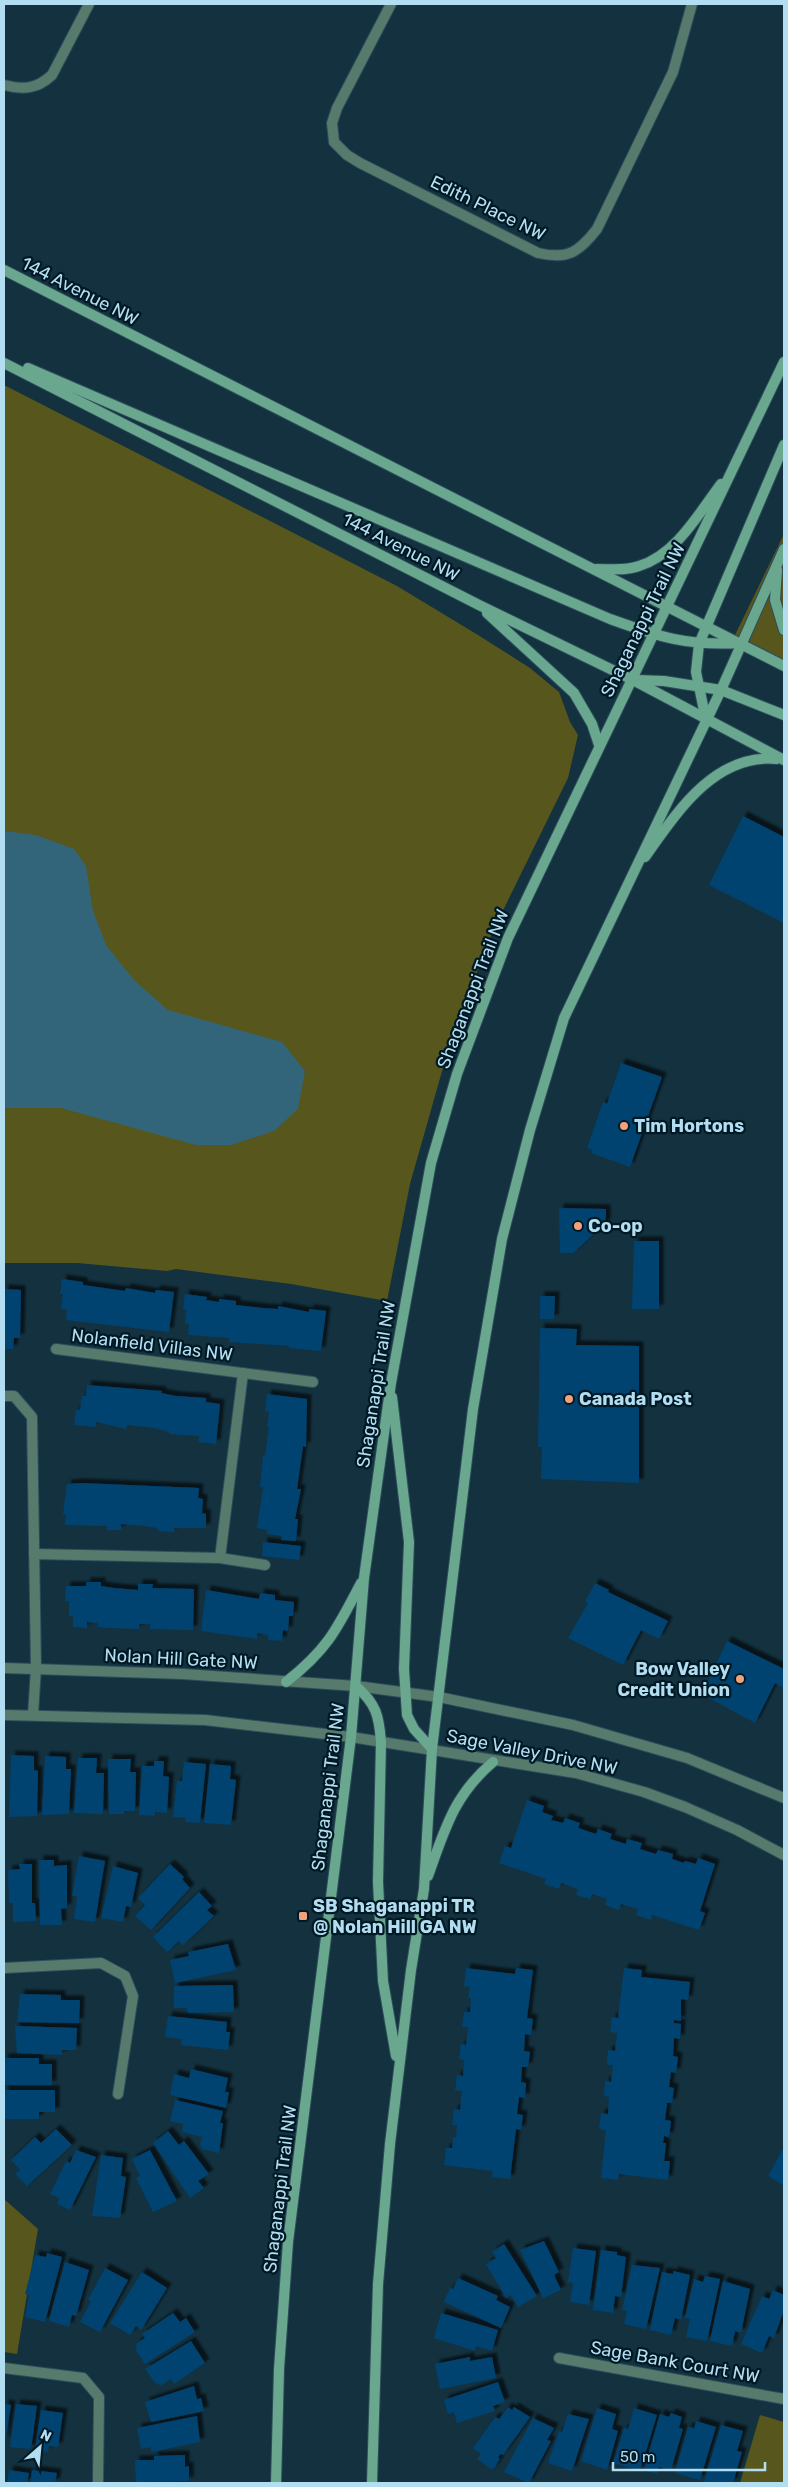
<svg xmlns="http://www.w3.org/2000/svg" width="788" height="2487" viewBox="0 0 788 2487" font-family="Rubik,sans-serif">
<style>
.green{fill:#57561c}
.water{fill:#33657a}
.building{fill:#064370;filter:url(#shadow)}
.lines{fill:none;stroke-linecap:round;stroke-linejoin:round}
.street-casing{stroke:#2d4d5b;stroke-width:12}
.secondary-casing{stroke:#2d4d5b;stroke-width:12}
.street{stroke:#567b6c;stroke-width:10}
.secondary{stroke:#6aa78f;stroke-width:10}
.poi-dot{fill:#f0a27a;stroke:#001924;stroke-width:2}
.labels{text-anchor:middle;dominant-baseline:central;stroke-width:4.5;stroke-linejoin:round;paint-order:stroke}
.street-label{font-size:18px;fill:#b3def2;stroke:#001924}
.poi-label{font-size:18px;font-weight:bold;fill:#b3def2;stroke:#001924;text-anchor:start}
</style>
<defs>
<filter id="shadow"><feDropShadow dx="4.5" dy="-4.5" stdDeviation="1" flood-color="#0009"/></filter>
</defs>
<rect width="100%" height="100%" fill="#13313e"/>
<!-- green -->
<g class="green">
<polygon points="4,385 397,586 478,635 530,668 559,692 570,722 578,735 568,778 492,933 452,1036 410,1184 387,1301 291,1284 176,1269 167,1271 77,1263 4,1263"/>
<polygon points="784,534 784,660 735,635"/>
<polygon points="4,2199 38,2229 17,2354 4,2352"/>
<polygon points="760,2415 784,2422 784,2483 740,2483"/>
</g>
<!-- water -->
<polygon class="water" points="4,831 36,835 74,849 86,866 93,911 106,945 134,980 168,1010 282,1042 305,1071 298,1109 274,1131 231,1145 196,1145 61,1108 4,1108"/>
<!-- building -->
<g class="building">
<polygon points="743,816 784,837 784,923 709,885"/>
<polygon points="621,1063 662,1077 630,1167 591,1153 593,1150 587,1148 603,1102 607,1104"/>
<polygon points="559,1208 606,1209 606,1223 573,1253 560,1253"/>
<polygon points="634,1241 659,1241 659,1309 632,1309"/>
<polygon points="62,1279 83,1282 83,1285 125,1291 126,1288 155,1293 156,1290 174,1292 169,1332 66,1320 67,1309 61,1309 63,1294 60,1294"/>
<polygon points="4,1289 21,1290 20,1338 14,1338 13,1349 4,1349"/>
<polygon points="185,1294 207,1297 206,1300 219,1302 219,1299 236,1301 236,1305 263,1308 278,1309 278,1306 309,1312 309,1309 326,1311 321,1351 289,1348 289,1346 276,1345 229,1342 229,1338 216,1337 188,1335 189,1324 185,1324 186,1309 183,1309"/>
<polygon points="540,1296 555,1296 554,1319 540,1319"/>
<polygon points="540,1328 577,1329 576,1345 639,1346 639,1483 541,1479 542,1447 538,1447"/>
<polygon points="87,1385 162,1391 161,1393 176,1396 206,1398 206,1402 220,1404 216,1444 199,1442 199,1436 169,1434 169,1432 154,1428 127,1425 126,1429 96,1422 96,1427 74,1425 76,1410 80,1410 82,1396 86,1396"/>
<polygon points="267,1394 307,1399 306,1447 303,1446 297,1489 301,1489 295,1519 298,1519 296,1541 281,1540 282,1536 267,1534 267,1530 257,1528 263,1487 260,1487 263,1455 265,1455 269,1427 267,1427 269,1412 265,1411"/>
<polygon points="81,1483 199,1488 198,1498 203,1499 202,1513 206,1514 206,1528 174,1528 174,1532 158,1531 158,1528 145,1526 121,1524 121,1530 107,1530 107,1526 65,1525 66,1515 63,1514 67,1484"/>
<polygon points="263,1542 301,1546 299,1560 262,1556"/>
<polygon points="86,1582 101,1582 101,1586 114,1588 138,1590 138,1584 153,1584 152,1588 194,1589 193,1630 150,1629 150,1624 139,1624 139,1629 110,1628 98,1627 98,1623 87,1622 87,1628 73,1627 73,1616 69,1616 69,1601 65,1601 66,1586 86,1586"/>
<polygon points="595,1583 609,1590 608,1592 668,1621 659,1639 641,1630 623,1665 568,1638 588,1603 585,1602"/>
<polygon points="206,1590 259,1599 260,1593 275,1595 275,1600 294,1602 293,1616 289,1616 288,1631 283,1630 282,1641 268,1640 268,1635 257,1633 257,1639 201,1631"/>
<polygon points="727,1641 784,1669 784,1688 775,1683 755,1723 702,1694"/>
<polygon points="11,1755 34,1756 34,1770 38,1771 37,1816 9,1817"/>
<polygon points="45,1756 66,1757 66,1769 71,1769 69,1814 42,1815"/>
<polygon points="78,1758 97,1758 96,1773 104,1773 103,1814 74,1813"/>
<polygon points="108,1759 131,1759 130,1772 136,1772 135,1811 124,1811 124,1814 109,1814"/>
<polygon points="154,1761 164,1761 163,1776 169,1777 167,1813 155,1812 155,1816 139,1815 142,1766 154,1766"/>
<polygon points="184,1762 206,1764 200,1823 185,1822 186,1818 173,1817 177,1781 182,1781"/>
<polygon points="210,1764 231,1766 230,1779 236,1780 231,1825 204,1823"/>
<polygon points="527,1800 544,1806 542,1812 553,1816 551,1820 563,1823 565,1818 580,1823 578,1828 596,1834 598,1829 612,1834 610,1839 626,1844 627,1839 642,1843 640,1849 656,1854 658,1850 673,1854 672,1859 684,1863 685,1861 696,1864 698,1858 715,1864 700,1911 705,1913 699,1930 652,1915 651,1920 636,1915 638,1909 621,1904 619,1910 605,1905 607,1899 592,1894 590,1899 576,1895 578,1889 561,1883 559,1889 544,1884 546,1879 499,1863 505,1846 511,1848"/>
<polygon points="79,1856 105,1861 95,1922 74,1919 77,1896 72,1896"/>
<polygon points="39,1860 54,1860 54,1866 67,1865 67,1908 61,1909 62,1925 40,1925"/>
<polygon points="19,1864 32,1864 32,1903 35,1903 36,1921 13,1922 13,1903 9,1903 8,1870 20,1869"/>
<polygon points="170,1864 184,1877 182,1879 190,1888 151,1930 135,1916 145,1905 138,1898"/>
<polygon points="113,1866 138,1873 131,1907 126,1906 123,1922 101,1918"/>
<polygon points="199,1892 212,1906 207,1910 214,1916 183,1945 179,1941 167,1952 153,1937"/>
<polygon points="228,1944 236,1970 175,1983 170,1960 189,1956 188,1952"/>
<polygon points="466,1968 515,1974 516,1968 533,1970 527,2018 533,2019 531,2035 525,2034 524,2051 530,2052 528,2067 522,2067 521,2082 526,2083 525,2098 519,2097 517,2114 523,2115 521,2130 516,2129 510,2179 492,2177 493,2171 444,2165 446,2148 452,2148 453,2137 456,2137 457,2125 452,2125 454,2109 460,2110 462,2091 455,2090 457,2075 463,2076 464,2060 459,2059 461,2044 466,2045 468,2027 462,2027 464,2012 470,2012 471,1998 468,1998 470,1987 464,1986"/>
<polygon points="624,1968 642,1970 641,1977 690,1982 688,2000 681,1999 681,2021 674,2020 674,2023 681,2024 680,2039 674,2038 673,2056 678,2057 676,2073 671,2072 669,2087 674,2088 672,2103 667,2103 665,2120 671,2121 669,2137 664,2136 663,2143 666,2143 664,2161 670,2161 668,2180 619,2174 618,2180 601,2178 606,2130 599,2129 601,2113 608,2114 609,2097 604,2096 605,2081 611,2082 613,2065 607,2065 608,2050 615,2051 617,2033 610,2032 612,2017 618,2018"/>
<polygon points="233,1985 234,2012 188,2013 187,2008 174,2008 174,1986"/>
<polygon points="20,1994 61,1995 61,2000 80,2000 79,2023 17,2022"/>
<polygon points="168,2016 227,2022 226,2032 230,2032 228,2050 181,2045 182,2039 165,2037"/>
<polygon points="15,2026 77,2028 76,2050 62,2050 62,2055 17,2053"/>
<polygon points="4,2058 39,2058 39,2064 52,2064 52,2085 4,2085"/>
<polygon points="191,2069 228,2078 225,2092 229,2092 226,2108 170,2095 174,2074 189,2078"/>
<polygon points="4,2090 55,2090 55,2112 39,2112 39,2119 4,2119"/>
<polygon points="175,2100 223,2111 220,2123 223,2123 219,2153 202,2149 200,2145 202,2137 182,2132 183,2124 170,2121"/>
<polygon points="56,2129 72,2145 27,2186 15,2174 20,2170 11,2160 35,2137 41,2143"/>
<polygon points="168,2131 179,2145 184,2141 209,2174 198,2181 204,2188 190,2198 153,2143"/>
<polygon points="784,2147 784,2184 783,2185 768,2176"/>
<polygon points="76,2150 96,2157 70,2210 57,2204 59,2198 50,2194 66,2161 70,2163"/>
<polygon points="150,2150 177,2201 153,2212 136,2178 140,2176 132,2159"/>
<polygon points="101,2155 123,2158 121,2176 126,2177 120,2218 92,2216"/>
<polygon points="544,2241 559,2272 554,2275 561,2290 543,2298 520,2250"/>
<polygon points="504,2244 537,2296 518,2307 511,2295 506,2298 486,2264 496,2258 492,2252"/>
<polygon points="573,2248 596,2251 589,2305 570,2302 573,2283 568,2282"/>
<polygon points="601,2250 617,2252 617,2255 626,2257 621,2297 615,2296 613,2313 593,2310"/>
<polygon points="47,2253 62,2257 45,2322 25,2317 29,2295 25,2294 35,2255 46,2257"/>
<polygon points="65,2262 89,2270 76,2316 72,2315 69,2327 49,2321"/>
<polygon points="632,2265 660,2268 646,2329 624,2324 627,2311 622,2310"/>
<polygon points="105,2268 128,2280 100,2332 80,2322 91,2301 88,2300"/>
<polygon points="673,2271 690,2275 681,2320 675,2318 671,2335 650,2330 662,2272 673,2274"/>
<polygon points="142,2272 167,2288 141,2330 136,2326 130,2335 110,2323"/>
<polygon points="705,2276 720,2279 707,2341 686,2337 690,2319 685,2318 694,2279 703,2282"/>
<polygon points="458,2278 498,2296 496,2300 510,2307 501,2328 444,2302 450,2288 453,2289"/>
<polygon points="723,2281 750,2289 741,2333 735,2331 732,2346 710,2341"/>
<polygon points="773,2290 784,2295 784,2310 774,2338 769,2336 762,2353 741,2344 762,2296 769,2299"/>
<polygon points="173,2313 180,2322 186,2318 195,2332 145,2364 135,2349 137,2347 136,2344 145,2338 142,2334"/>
<polygon points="441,2313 498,2330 492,2351 476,2346 475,2351 434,2338"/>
<polygon points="191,2341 205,2363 174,2384 171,2379 160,2386 158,2383 156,2384 145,2369"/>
<polygon points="470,2357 470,2361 492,2357 496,2378 440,2389 435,2364"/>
<polygon points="498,2382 505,2402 493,2406 495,2411 457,2423 454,2412 448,2414 444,2400"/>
<polygon points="194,2386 197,2399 201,2398 204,2411 151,2422 145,2402"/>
<polygon points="4,2404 11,2405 5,2442 4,2441"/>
<polygon points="16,2404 37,2406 31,2449 10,2447"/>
<polygon points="508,2407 512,2410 514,2407 530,2417 503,2455 500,2454 498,2458 500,2459 494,2468 491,2469 477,2459 481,2454 473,2448 495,2417 499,2419"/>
<polygon points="597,2408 616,2414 612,2429 618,2431 607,2470 581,2461"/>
<polygon points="634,2408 657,2415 640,2471 613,2463 624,2428 628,2429"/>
<polygon points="41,2410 63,2413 58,2447 49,2446 48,2452 35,2450"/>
<polygon points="671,2413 682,2417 679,2428 683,2429 671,2470 659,2467 657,2474 644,2470 660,2414 669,2417"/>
<polygon points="568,2414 589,2419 572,2471 548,2463 559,2431 562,2432"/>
<polygon points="197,2416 200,2442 151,2452 151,2447 141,2449 137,2428"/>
<polygon points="533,2418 554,2428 547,2440 551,2441 529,2483 504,2472"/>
<polygon points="696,2421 716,2427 700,2480 675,2473 688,2427 694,2428"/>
<polygon points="721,2425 743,2431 737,2451 742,2452 733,2483 710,2483 704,2482"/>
<polygon points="185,2455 185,2467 189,2466 189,2481 136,2482 135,2460 154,2460 154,2456"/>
<polygon points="9,2470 29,2473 27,2483 7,2483"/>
<polygon points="32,2470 57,2473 55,2483 30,2483"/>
</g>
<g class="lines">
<!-- street casing -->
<g class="street-casing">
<g id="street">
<path d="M391,4l-54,104 -5,15 2,19 13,13 13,8 178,90c30,7 41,-1 59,-24l76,-157 19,-68"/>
<path d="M4,85c20,5 33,4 48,-10l37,-71"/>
<polyline points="56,1349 313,1382"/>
<polyline points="4,1396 14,1396 32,1417 36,1668 33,1715"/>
<polyline points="34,1554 220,1558 265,1565"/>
<polyline points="220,1558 243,1373"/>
<polyline points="4,1668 183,1674 356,1686 439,1697 573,1725 687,1758 784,1798"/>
<polyline points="4,1715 205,1720 351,1737 576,1773 644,1792 685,1807 737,1830 784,1855"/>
<polyline points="4,1968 101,1963 125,1976 133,1996 118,2094"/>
<polyline points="559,2358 784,2399"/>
<polyline points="4,2368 83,2378 99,2397 98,2483"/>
</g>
</g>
<!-- secondary casing -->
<g class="secondary-casing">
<g id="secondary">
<polyline points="4,270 784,666"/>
<polyline points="4,363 479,605 633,680 784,760"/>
<path d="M28,368l582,251c50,18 76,27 130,24"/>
<path d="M597,569c13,0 29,2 42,-3 37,-11 60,-53 82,-82"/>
<polyline points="777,570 775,600 784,630"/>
<polyline points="487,613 574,693 592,724 599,745"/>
<polyline points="636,680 664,681 721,690 784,715"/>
<polyline points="706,720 696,672 699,644 784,445"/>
<path d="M645,857c32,-45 70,-104 132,-98"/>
<polyline points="392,1397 409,1542 404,1669 407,1715 414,1729 432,1749"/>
<path d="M286,1682c42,-33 51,-53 75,-99"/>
<path d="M356,1686c20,18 23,29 25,56l-3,140 5,99 13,75"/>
<path d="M428,1876c17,-47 26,-81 65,-114"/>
<polyline points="276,2483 279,2369 288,2242 351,1737 364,1578 391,1383 431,1163 457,1074 508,938 784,362"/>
<polyline points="372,2483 378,2284 390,2144 411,1970 424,1889 432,1749 473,1409 502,1239 530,1130 564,1018 721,690 784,549"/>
</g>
</g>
<!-- street -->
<use href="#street" class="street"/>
<!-- secondary -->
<use href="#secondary" class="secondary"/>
</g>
<!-- markers -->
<g class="poi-dot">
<circle cx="624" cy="1126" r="5"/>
<circle cx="578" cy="1226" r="5"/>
<circle cx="569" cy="1399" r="5"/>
<circle cx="740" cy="1679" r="5"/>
<rect x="298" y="1911" width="10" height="10" rx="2.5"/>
</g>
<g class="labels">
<!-- street labels -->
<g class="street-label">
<text transform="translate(488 208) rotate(26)">Edith Place NW</text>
<text transform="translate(80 291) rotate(27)">144 Avenue NW</text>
<text transform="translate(401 547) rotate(27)">144 Avenue NW</text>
<text transform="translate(643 620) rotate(-64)">Shaganappi Trail NW</text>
<text transform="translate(473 989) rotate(-69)">Shaganappi Trail NW</text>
<text transform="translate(152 1345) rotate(7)">Nolanfield Villas NW</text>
<text transform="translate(376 1384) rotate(-81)">Shaganappi Trail NW</text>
<text transform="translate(181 1659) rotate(3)">Nolan Hill Gate NW</text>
<text transform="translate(532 1752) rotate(11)">Sage Valley Drive NW</text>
<text transform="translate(328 1787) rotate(-83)">Shaganappi Trail NW</text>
<text transform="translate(280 2189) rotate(-83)">Shaganappi Trail NW</text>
<text transform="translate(675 2362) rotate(10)">Sage Bank Court NW</text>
</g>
<!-- poi labels -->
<g class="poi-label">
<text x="634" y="1126">Tim Hortons</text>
<text x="588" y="1226">Co-op</text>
<text x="579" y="1399">Canada Post</text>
<text x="730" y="1669" text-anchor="end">Bow Valley<tspan x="730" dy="21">Credit Union</tspan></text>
<text x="313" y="1906">SB Shaganappi TR<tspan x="313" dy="21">@ Nolan Hill GA NW</tspan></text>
</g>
</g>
<!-- border -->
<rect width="788" height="2487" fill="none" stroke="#b3def2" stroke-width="10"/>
<!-- north arrow -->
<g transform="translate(40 2447) rotate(27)" stroke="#001924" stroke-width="4" paint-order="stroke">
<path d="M0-4L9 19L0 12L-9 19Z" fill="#b3def2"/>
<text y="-8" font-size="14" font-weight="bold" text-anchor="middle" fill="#b3def2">N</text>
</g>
<!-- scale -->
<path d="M613 2462v8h152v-8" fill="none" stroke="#b3def2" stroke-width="2.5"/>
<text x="620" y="2462" font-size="15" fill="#b3def2" stroke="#001924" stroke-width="4" paint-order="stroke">50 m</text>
</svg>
